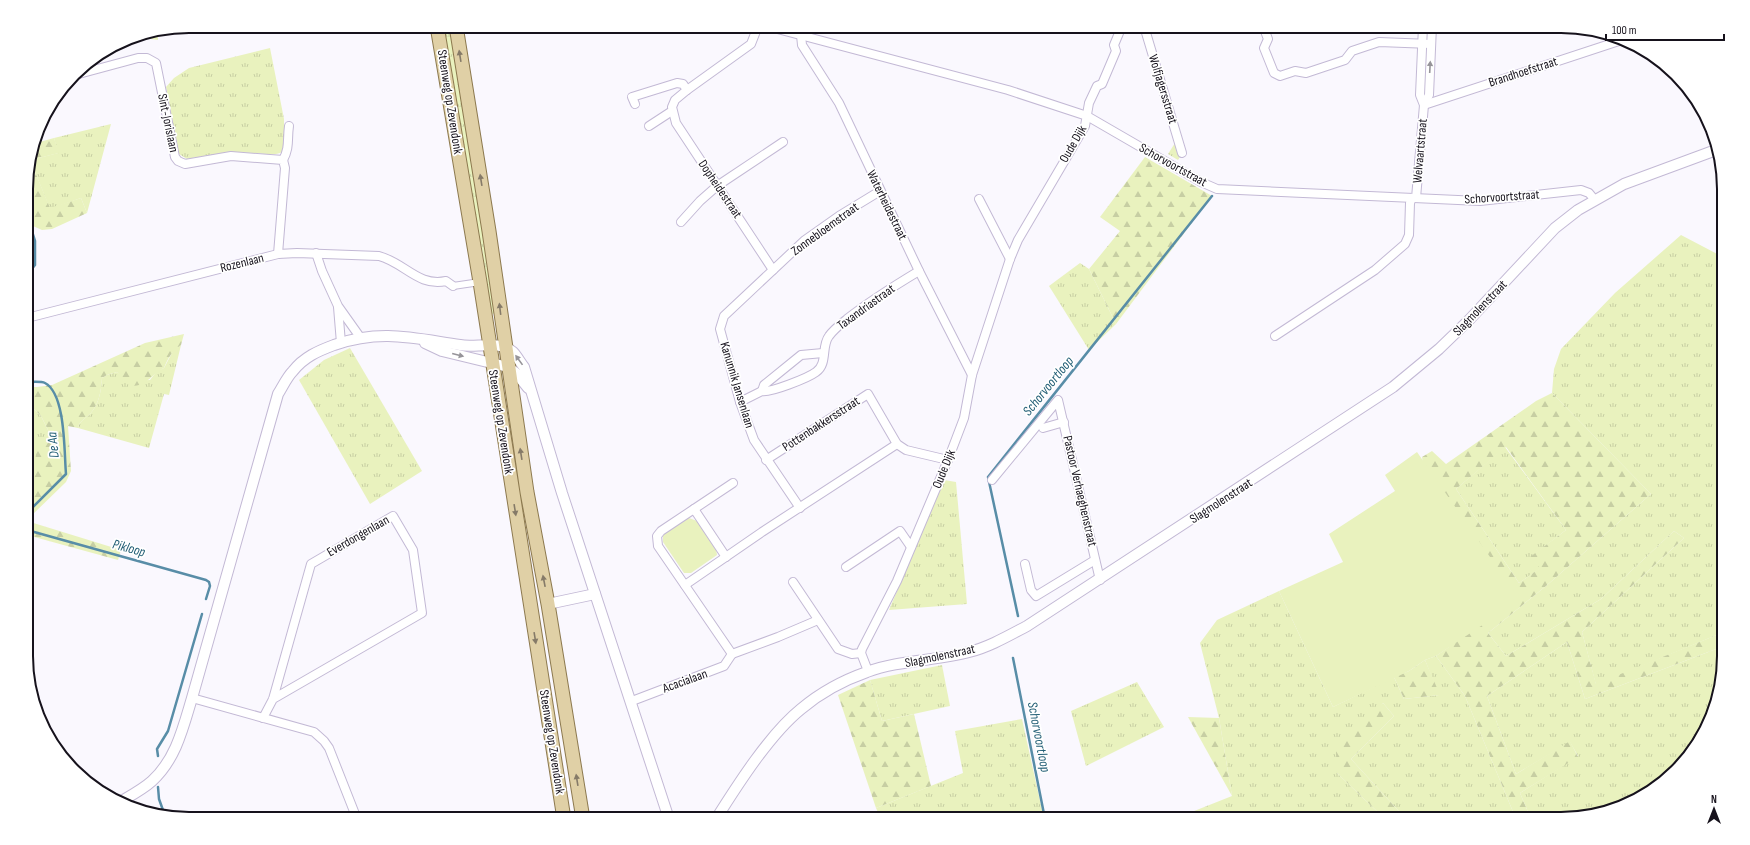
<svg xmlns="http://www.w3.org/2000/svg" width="1750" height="845" viewBox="0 0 1750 845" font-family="'Sofia Sans Condensed',sans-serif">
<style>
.grass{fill:url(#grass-tufts)}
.forest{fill:url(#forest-firs);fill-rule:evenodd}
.green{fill:#e9f2be}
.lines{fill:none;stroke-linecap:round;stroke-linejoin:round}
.stream{stroke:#588da7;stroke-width:2.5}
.pedestrian-casing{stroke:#c3b9d5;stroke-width:8}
.minor-casing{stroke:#c3b9d5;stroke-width:10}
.tertiary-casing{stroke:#c3b9d5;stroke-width:12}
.primary-casing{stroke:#8c794f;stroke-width:15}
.pedestrian{stroke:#fff;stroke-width:6}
.minor{stroke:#fff;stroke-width:8}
.tertiary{stroke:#fff;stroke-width:10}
.primary{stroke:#e0d0a6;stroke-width:13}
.oneway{fill:#857a68}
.oneway2{fill:#969499}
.labels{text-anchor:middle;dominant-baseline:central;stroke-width:3.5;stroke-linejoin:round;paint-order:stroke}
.street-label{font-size:13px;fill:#16121c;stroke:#fff}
.water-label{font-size:14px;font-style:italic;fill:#225e75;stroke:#fff}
.rim{fill:none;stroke:#16121c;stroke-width:2}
</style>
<defs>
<pattern id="grass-tufts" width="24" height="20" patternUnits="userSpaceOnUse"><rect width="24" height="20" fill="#e9f2be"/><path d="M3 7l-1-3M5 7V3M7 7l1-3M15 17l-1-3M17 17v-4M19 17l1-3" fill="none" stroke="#c7cea3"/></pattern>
<pattern id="forest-firs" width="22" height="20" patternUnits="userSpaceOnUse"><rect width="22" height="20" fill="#e9f2be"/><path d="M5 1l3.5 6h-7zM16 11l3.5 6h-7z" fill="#c7cea3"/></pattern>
</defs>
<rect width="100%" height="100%" fill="#faf8fe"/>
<!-- grass -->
<g class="grass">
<polygon points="443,26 451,26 496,313 492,314 482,249 476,237"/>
<path d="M270,48l14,71v32c-8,6 -21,2 -31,2 -23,-2 -44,2 -66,6l-8,-5 -13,-67 8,-9 15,-10z"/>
<polygon points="111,124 87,213 81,198 50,209 31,162 31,160 58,153 54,138"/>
<polygon points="1175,143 1180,157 1178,160 1168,154"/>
<polygon points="1681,235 1723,257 1724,632 1596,685 1582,632 1684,538 1674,531 1601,599 1506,656 1488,633 1546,586 1651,494 1552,393 1554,369 1561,349 1615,293"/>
<polygon points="1080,263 1089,269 1116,324 1089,350 1049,286"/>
<path d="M181,345l-12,50 -5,-1 -15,54 -71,-20c2,-8 6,-8 12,-14 9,-10 11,-22 12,-36l5,-3 10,-3 5,4 2,5 26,-1 7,-9 7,-3 10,-19z"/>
<polygon points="350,348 422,471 370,504 299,380 324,360"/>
<polygon points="27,402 41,416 49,432 36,466 35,477 27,484"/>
<polygon points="1505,447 1566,530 1531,557 1541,568 1519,583 1456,489"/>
<polygon points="944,480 956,482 967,604 889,610"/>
<polygon points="1279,591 1333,707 1394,677 1404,699 1439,695 1425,660 1436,656 1465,696 1516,819 1406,819 1351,759 1394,716 1383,703 1337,773 1385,819 1174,819 1232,796 1219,718 1200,643 1217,620"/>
<polygon points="1567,642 1585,699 1724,646 1724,656 1707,728 1683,764 1651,792 1613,810 1572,819 1531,819 1520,793 1578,756 1570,742 1516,774 1487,696"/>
<polygon points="942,665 950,706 882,721 870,680"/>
<polygon points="1137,682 1164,727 1086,766 1071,711"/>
<polygon points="1022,719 1044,819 881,819 876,808 963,773 955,731"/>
</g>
<!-- forest -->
<g class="forest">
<polygon points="54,138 59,153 31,160 36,143"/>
<polygon points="1145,157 1212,196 1116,324 1089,269 1120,231 1100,217"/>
<polygon points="31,162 50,208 81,198 87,213 52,229 42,230 26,223 26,178"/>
<path d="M184,334l-3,11c-9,6 -13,13 -17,23 -13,6 -20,23 -37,16 -4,-2 -6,-8 -10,-12l-10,3 -5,3c-1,14 -3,26 -12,36 -6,6 -10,6 -12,14l-10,-2 3,45 -5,11 -39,38v-36l8,-8 1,-29 8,-5 5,-10 -8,-16 -14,-14v-15h10l15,-2 93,-42z"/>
<path d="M1552,393l99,101 -105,92 -58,47 18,23 95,-57 73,-68 10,7 -102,94 14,52 128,-52v14l-139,53 -18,-57 -80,54 29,78 54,-33 8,16 -58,36 11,26h-15l-51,-123 -29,-40 13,-9 -27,-190 10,-6 14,13 90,-63zM1506,447l60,83 -36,27 10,11 -21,15 -63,-94z"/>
<polygon points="27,521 121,550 118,560 27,535"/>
<polygon points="1425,660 1440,695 1404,699 1394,677 1409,671"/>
<polygon points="870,680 882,721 914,714 931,786 876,808 838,695"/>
<polygon points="1383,703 1394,716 1351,759 1406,819 1385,819 1337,773 1336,752"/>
<polygon points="1188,717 1219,718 1232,796"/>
</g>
<!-- green -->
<g class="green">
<polygon points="158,32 158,40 135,37"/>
<path d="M26,223c7,13 8,31 1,44z"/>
<polygon points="1417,452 1520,600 1436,656 1425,660 1409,671 1333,707 1279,591 1343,562 1329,534 1395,491 1385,475"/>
<polygon points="689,518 697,521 716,548 717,555 691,573 684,573 663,542 663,534"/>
</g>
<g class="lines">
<!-- stream -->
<g class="stream">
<polyline points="26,221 29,222 35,241 35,265 27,275"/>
<path d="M27,382c5,0 14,-1 18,1 21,11 19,70 21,91l-39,39"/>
<polyline points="27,530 206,580 209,582 210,586 206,599"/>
<polyline points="1018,616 988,477 1212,196"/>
<polyline points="1013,658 1045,819"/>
<polyline points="158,756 157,749 168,731 202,614"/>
<polyline points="158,787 159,799 164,813"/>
</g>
<!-- pedestrian casing -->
<g class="pedestrian-casing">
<polyline id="pedestrian" points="453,286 480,282"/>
</g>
<!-- minor casing -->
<g class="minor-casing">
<g id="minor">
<polyline points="758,26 751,44 687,90 675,100 672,107 676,123 773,270"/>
<polyline points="766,26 1008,90 1087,116 1201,182 1217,189 1480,201 1581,190 1589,193 1594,199"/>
<polyline points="1144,26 1182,153"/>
<polyline points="1263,26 1268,39 1264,48 1274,73 1280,76 1295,71 1306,73 1345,60 1352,51 1379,42 1431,44"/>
<polyline points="1423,26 1420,95 1424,105"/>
<polyline points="801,35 802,45 839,103 919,271 972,375"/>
<polyline points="75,75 138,58 147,58 156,63 175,157 178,161 185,164 231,156 283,160 285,168 278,254"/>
<polyline points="635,104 632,97 677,83 683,84 687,90"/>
<polyline points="1424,105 1622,40"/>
<polyline points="649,126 672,111"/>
<path d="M283,160c7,-13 4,-20 6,-34"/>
<polyline points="1416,198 1424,105 1429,95 1432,26"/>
<polyline points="979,199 1010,259"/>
<polyline points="681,222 700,201 717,186 783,142"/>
<polyline points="316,253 322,271 338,306 360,337"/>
<polyline points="338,307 341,343"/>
<path d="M27,318l251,-64 19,-1 82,3c26,7 39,31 67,25l7,5"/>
<polyline points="1275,336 1375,270 1405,244 1409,235 1410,203 1412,198"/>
<polyline points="762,391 764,385 801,355 823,353"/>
<path d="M740,402l22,-11c8,2 46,-13 54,-19 12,-8 5,-26 13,-36 5,-7 12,-12 18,-17 23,-18 47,-33 72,-48"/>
<polyline points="1043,428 1064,422"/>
<polyline points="766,460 868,394 897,444 906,450 948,460"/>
<polyline points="992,480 1058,400 1100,580"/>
<polyline points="800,508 754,440 740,402 720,329 724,316 805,240 839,216 880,191"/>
<polyline points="694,509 733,483"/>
<polyline points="726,557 694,509 661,531 657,536 658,546 732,654 778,637 818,620"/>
<polyline points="1025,564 1031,590 1036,596 1095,560"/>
<polyline points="846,567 900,531 911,547"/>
<polyline points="793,582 838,649 852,654 861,653"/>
<polyline points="685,585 762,532 897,444"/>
<polyline points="868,671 861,653 862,649 897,581 948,460 964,418 972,375 1010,259 1018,240 1085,126 1089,103 1097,86 1102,84 1116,51 1114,45 1122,26"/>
<polyline points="192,698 314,732 324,741 329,748 357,819"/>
<polyline points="632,701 724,666 732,654"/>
<polyline points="263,718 273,699 311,564 393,516 413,550 422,613 273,699"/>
</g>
</g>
<!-- tertiary casing -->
<g class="tertiary-casing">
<g id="tertiary">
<polyline points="425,343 442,351 508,367 516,373 528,388"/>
<polyline points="548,604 595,594"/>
<path d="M118,803c12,-7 24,-13 34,-22 24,-22 31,-53 40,-83l86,-304c5,-8 9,-17 15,-23 11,-14 25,-20 41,-26 47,-16 78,-7 126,0 15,3 40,-5 53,7 4,4 7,10 11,15l38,126 107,326"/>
<path d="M716,819c22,-35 54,-85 85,-110 19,-16 43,-29 66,-37 32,-12 69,-11 102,-20 20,-5 39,-16 58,-26l366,-239 46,-38 30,-29 86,-92 23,-18 46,-26 92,-34"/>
</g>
</g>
<!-- primary casing -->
<g class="primary-casing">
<g id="primary">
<polyline points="437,26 480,282 564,819"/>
<polyline points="456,26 489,231 527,492 548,604 583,819"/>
</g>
</g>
<!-- pedestrian -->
<use href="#pedestrian" class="pedestrian"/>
<!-- minor -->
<use href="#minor" class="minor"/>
<!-- tertiary -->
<use href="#tertiary" class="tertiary"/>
<!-- primary -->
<use href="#primary" class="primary"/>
</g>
<!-- one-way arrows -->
<defs><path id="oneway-solid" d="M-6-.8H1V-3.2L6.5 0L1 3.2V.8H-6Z"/></defs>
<g class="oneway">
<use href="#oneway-solid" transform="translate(460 56) rotate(-99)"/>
<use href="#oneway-solid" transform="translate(481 180) rotate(-99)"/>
<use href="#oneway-solid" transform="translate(500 309) rotate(-97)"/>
<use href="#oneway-solid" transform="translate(521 454) rotate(-99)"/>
<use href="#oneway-solid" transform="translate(515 510) rotate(81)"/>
<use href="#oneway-solid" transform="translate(544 581) rotate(-101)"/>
<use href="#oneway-solid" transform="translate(535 638) rotate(81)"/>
<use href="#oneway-solid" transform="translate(577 780) rotate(-99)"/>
</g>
<g class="oneway2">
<use href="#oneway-solid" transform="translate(1430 67) rotate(-87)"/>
<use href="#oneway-solid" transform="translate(458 355) rotate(14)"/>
<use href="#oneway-solid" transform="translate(519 360) rotate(-126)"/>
</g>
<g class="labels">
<!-- street labels -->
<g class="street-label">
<text transform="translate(1523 72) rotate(-18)">Brandhoefstraat</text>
<text transform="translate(1163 89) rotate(73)">Wolfjagersstraat</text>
<text transform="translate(450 102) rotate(81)">Steenweg op Zevendonk</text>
<text transform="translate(168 123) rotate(78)">Sint-Jorislaan</text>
<text transform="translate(1073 144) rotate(-60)">Oude Dijk</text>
<text transform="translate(1420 151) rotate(-85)">Welvaartstraat</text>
<text transform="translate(1173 165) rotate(29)">Schorvoortstraat</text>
<text transform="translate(720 189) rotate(56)">Dopheidestraat</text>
<text transform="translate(1502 197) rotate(-4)">Schorvoortstraat</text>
<text transform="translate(887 205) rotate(64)">Waterheidestraat</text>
<text transform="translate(825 229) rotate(-36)">Zonnebloemstraat</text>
<text transform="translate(242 263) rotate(-14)">Rozenlaan</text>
<text transform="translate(866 307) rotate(-36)">Taxandriastraat</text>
<text transform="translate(1480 308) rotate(-46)">Slagmolenstraat</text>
<text transform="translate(737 385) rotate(73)">Kanunnik Jansenlaan</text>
<text transform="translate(501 422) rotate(81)">Steenweg op Zevendonk</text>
<text transform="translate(821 424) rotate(-33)">Pottenbakkersstraat</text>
<text transform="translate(944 469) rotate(-68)">Oude Dijk</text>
<text transform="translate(1080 491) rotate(77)">Pastoor Verhaeghenstraat</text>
<text transform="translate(1221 501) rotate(-33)">Slagmolenstraat</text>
<text transform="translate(358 536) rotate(-30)">Everdongenlaan</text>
<text transform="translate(940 656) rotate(-12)">Slagmolenstraat</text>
<text transform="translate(685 681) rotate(-20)">Acacialaan</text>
<text transform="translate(552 742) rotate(81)">Steenweg op Zevendonk</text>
</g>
<!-- water labels -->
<g class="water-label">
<text transform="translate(1048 386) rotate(-51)">Schorvoortloop</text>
<text transform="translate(53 445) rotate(-96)">De Aa</text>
<text transform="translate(129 548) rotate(15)">Pikloop</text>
<text transform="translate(1039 737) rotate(79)">Schorvoortloop</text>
</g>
</g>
<!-- crop -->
<path d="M0 0H1750V845H0ZM189 33H1561A156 156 0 0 1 1717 189V656A156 156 0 0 1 1561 812H189A156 156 0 0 1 33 656V189A156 156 0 0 1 189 33Z" fill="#fff" fill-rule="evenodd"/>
<path class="rim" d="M189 33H1561A156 156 0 0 1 1717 189V656A156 156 0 0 1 1561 812H189A156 156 0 0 1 33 656V189A156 156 0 0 1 189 33Z"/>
<!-- north arrow -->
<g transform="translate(1714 809)" stroke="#ffffff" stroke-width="3" paint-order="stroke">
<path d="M0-3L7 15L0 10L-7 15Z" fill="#16121c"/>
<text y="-6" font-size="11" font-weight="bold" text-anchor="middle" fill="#16121c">N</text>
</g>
<!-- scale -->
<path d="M1606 34v6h118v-6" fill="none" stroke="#16121c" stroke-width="2"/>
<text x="1612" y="34" font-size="12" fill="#16121c" stroke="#ffffff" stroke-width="3" paint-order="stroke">100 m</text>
</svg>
